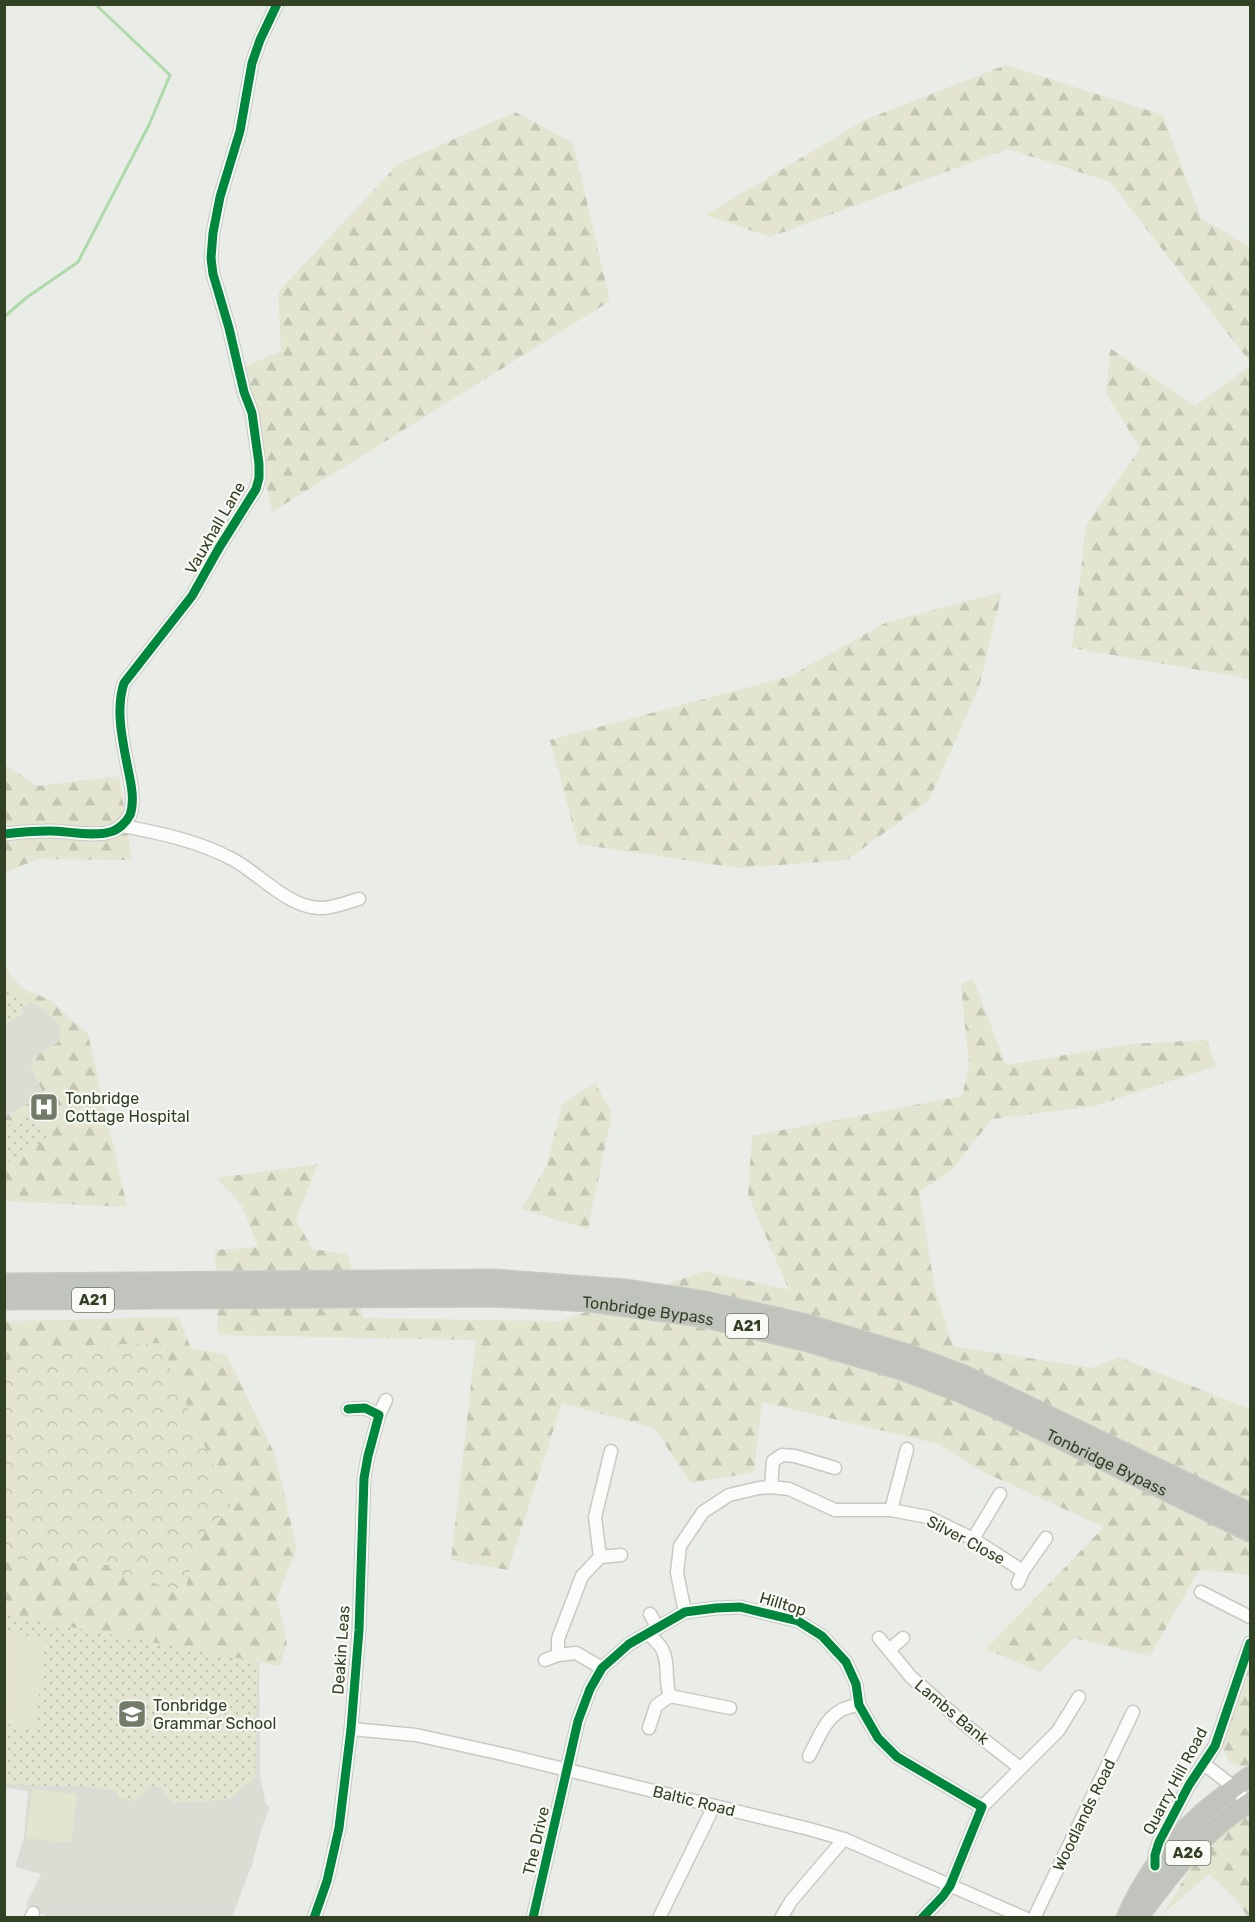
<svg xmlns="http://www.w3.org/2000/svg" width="1255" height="1922" viewBox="0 0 1255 1922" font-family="Rubik,sans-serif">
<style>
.built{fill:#dbddd5}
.grass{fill:url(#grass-dots)}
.forest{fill:url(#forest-firs)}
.park{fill:url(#park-crowns)}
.pitch{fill:#e3e5d1}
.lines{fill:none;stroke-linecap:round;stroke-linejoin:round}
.stream{stroke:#addaa9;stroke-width:3}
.minor-casing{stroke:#c7c9c4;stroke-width:15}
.highway-casing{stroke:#c7cac2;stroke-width:21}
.minor{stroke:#fcfcfb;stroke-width:12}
.highway{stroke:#c0c4bc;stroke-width:18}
.cycleway-casing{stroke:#f9faf6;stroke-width:13}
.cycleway{stroke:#00873e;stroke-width:9}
.labels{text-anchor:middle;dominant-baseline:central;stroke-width:4.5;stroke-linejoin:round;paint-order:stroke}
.shield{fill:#f9faf6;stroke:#6e7863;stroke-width:1.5}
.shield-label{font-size:15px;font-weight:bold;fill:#324024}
.street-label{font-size:16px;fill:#324024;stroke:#f9faf6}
.poi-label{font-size:16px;fill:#324024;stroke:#f9faf6;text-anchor:start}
</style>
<defs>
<pattern id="grass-dots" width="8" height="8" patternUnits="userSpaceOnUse" patternTransform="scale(1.5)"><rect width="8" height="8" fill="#e3e5d1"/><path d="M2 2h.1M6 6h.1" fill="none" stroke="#c3c6b3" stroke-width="1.8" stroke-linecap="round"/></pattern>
<pattern id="forest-firs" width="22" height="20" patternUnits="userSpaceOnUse" patternTransform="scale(1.5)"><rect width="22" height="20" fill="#e3e5d1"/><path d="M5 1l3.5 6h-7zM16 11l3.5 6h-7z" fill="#c3c6b3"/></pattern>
<pattern id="park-crowns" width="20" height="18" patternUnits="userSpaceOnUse" patternTransform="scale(1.5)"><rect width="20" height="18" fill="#e3e5d1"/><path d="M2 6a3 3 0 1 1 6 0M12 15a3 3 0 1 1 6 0" fill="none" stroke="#c3c6b3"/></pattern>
</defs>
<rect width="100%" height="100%" fill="#eaece7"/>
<!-- built -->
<g class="built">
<polygon points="4,976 73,1030 5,1190"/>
<polygon points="5,1595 259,1652 260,1776 266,1804 270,1808 262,1827 252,1865 232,1917 49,1917 26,1905 41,1874 15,1867 24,1836 28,1791 5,1788"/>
</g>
<!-- grass -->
<g class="grass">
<polygon points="11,994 34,1001 22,1009 24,1013 5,1024 5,995"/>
<polygon points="31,1114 48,1139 5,1163 5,1127"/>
<polygon points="5,1597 258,1652 255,1777 230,1799 174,1803 160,1787 150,1787 136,1801 117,1798 117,1791 77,1785 73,1787 5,1784"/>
</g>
<!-- forest -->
<g class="forest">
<polygon points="1006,65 1163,115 1201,218 1250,247 1250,362 1110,182 1008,149 770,237 705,215 865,120"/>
<polygon points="515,112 573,143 610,301 272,512 241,368 281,351 278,292 398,164"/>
<polygon points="1110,348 1195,406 1250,366 1250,679 1072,648 1086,525 1140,448 1106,394"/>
<polygon points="1002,592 979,687 929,800 847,860 738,868 578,844 550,740 790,676 885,623"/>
<polygon points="4,764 38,786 119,776 132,860 37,859 5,873"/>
<path d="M5,967l17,21 30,13 36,33 39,173 -122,-6v-38l43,-24 -17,-25 -26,13v-10l39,-23 -13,-26 1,-9 27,-17 1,-17c-14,-13 -36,-34 -55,-30z"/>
<polygon points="973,979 1006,1065 1130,1044 1207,1040 1216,1066 1095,1106 992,1119 952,1170 919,1192 935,1290 953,1346 1092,1368 1119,1357 1250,1409 1250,1575 1199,1570 1150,1656 1074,1638 1040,1672 986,1649 1104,1527 981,1471 938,1444 762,1402 754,1472 691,1483 654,1428 562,1403 508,1570 451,1560 476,1340 218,1335 215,1250 258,1247 242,1206 217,1178 318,1164 296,1219 312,1249 348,1254 363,1318 560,1321 705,1271 789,1290 748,1195 752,1136 962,1096 969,1065 961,984"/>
<polygon points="595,1083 612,1113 588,1229 521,1209 546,1167 562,1104"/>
<polygon points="178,1317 191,1348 227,1355 275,1455 297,1549 277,1598 287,1643 280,1666 11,1616 5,1616 5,1559 111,1565 185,1591 197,1541 231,1505 37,1347 5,1362 5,1321"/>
<polygon points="1250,1653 1250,1765 1240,1766 1230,1763 1219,1740"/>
<polygon points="1250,1815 1250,1917 1248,1917 1232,1896 1209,1874 1163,1914 1197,1857 1221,1830"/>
</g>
<!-- park -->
<polygon class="park" points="159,1343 231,1505 197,1541 185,1591 115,1574 110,1565 5,1559 5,1362 37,1347"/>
<!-- pitch -->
<g class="pitch">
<polygon points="5,1633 46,1638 35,1727 5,1724"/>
<polygon points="32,1789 77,1794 71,1843 26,1838"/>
</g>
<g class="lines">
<!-- stream -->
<polyline class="stream" points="4,317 26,298 78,262 149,125 170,75 95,4"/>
<!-- minor casing -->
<g class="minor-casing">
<g id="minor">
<path d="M123,826c37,7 75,15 109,33 27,14 55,48 87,49 13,1 28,-6 40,-9"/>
<path d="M4,834c16,-2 31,-3 46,-3 17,0 43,6 60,1 8,-2 16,-9 20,-17 5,-14 1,-32 -2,-46 -5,-26 -13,-59 -4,-86l68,-87 27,-48 37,-59 3,-11v-14l-7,-51 -8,-21 -15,-64 -16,-54 -2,-16 2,-25 7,-36 20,-66 12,-68 8,-23 17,-36"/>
<polyline points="379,1415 386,1400"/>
<polyline points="771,1487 773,1461 782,1455 795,1456 835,1468"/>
<polyline points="891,1510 907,1449"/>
<polyline points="973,1539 1000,1494"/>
<polyline points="600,1557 621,1555"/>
<polyline points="1018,1583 1023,1571"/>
<polyline points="1201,1592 1250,1617"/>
<polyline points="685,1612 677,1573 680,1546 703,1512 729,1495 759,1488 771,1487 789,1489 835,1510 891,1510 928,1517 973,1539 1023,1571 1046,1538"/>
<polyline points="650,1614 658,1628"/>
<path d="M649,1634c4,5 10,9 13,15 8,14 2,32 8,47l60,12"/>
<polyline points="879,1638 911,1677 969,1728 1020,1768"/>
<polyline points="889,1650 903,1638"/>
<polyline points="545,1660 558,1655"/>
<polyline points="602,1668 576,1653 558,1655 558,1639 582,1576 600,1557 595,1517 611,1451"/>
<polyline points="649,1728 656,1706 670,1696"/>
<polyline points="351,1729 416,1735 502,1754 809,1829 844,1839 1025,1918"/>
<path d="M809,1756c13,-24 19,-48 50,-51"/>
<polyline points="1204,1764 1235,1788 1248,1804"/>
<polyline points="982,1807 1058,1731 1079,1697"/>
<polyline points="1155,1865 1155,1855 1159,1842 1189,1785 1215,1746 1250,1643"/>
<polyline points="31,1918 33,1913"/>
<polyline points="314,1918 327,1881 339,1828 351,1729 359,1630 364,1478 368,1456 379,1415 365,1408 348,1409"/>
<polyline points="533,1918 578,1721 590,1689 602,1668 629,1644 685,1612 716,1608 740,1607 798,1621 822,1636 846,1662 856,1684 859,1705 878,1738 897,1757 982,1807 950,1886 943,1896 922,1918"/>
<polyline points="659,1918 714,1806"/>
<polyline points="781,1918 791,1901 844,1839"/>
<polyline points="1034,1918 1133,1712"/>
</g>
</g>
<!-- highway casing -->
<g class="highway-casing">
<g id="highway">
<polyline points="4,1283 495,1279 625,1289 705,1301 807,1324 911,1355 964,1375 1250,1513"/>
<path id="s1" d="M4,1300l488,-3 98,5 111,15 103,24 100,30 52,20 48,21 246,120"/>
<path d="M1126,1918c16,-37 40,-71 70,-99 16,-16 36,-29 54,-43"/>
<path d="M1138,1918c33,-45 64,-86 112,-116"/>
</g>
</g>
<!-- minor -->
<use href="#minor" class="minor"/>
<!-- highway -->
<use href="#highway" class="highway"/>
<!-- cycleway casing -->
<g class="cycleway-casing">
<g id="cycleway">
<path d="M4,834c16,-2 31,-3 46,-3 17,0 43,6 60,1 8,-2 16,-9 20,-17 5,-14 1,-32 -2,-46 -5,-26 -13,-59 -4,-86l68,-87 27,-48 37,-59 3,-11v-14l-7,-51 -8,-21 -15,-64 -16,-54 -2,-16 2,-25 7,-36 20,-66 12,-68 8,-23 17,-36"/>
<polyline points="1155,1866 1155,1855 1159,1842 1189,1785 1215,1746 1250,1643"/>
<polyline points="314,1918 327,1881 339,1828 351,1729 359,1630 364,1478 368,1456 379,1415 365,1408 348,1409"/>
<polyline points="533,1918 578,1721 590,1689 602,1668 629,1644 685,1612 716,1608 740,1607 798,1621 822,1636 846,1662 856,1684 859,1705 878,1738 897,1757 982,1807 950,1886 943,1896 922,1918"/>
</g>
</g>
<!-- cycleway -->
<use href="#cycleway" class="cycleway"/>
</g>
<!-- icons -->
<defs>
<g id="hospital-square" transform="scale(1.5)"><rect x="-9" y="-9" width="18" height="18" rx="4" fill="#727c68" stroke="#f9faf6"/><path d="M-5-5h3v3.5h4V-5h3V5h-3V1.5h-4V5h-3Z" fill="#fff"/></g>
<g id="school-square" transform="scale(1.5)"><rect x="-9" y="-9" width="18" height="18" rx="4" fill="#727c68" stroke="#f9faf6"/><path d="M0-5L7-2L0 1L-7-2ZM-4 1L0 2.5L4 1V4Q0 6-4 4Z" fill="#fff"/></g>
</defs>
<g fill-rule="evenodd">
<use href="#hospital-square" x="44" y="1107"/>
<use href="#school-square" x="132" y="1714"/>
</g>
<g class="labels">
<!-- shield labels -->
<g class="shield">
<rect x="72" y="1288" width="42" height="24" rx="4.5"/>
<rect x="726" y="1314" width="42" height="24" rx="4.5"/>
<rect x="1165.5" y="1841" width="45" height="24" rx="4.5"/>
</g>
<g class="shield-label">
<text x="93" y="1300">A21</text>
<text x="747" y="1326">A21</text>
<text x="1188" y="1853">A26</text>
</g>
<!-- street labels -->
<g class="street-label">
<text transform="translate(215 528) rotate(-60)">Vauxhall Lane</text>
<text stroke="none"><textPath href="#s1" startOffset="645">Tonbridge Bypass</textPath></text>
<text stroke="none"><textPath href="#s1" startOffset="1131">Tonbridge Bypass</textPath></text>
<text transform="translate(966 1540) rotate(28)">Silver Close</text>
<text transform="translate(783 1604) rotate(17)">Hilltop</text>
<text transform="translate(341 1650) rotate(-86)">Deakin Leas</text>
<text transform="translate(952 1712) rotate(40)">Lambs Bank</text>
<text transform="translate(1175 1781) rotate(-62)">Quarry Hill Road</text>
<text transform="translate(694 1801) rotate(14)">Baltic Road</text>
<text transform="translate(1084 1815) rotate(-64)">Woodlands Road</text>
<text transform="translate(536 1841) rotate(-77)">The Drive</text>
</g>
<!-- poi labels -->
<g class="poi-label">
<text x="65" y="1098">Tonbridge<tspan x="65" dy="18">Cottage Hospital</tspan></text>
<text x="153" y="1705">Tonbridge<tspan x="153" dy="18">Grammar School</tspan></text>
</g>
</g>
<!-- border -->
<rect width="1255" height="1922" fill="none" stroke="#324024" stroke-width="12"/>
</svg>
